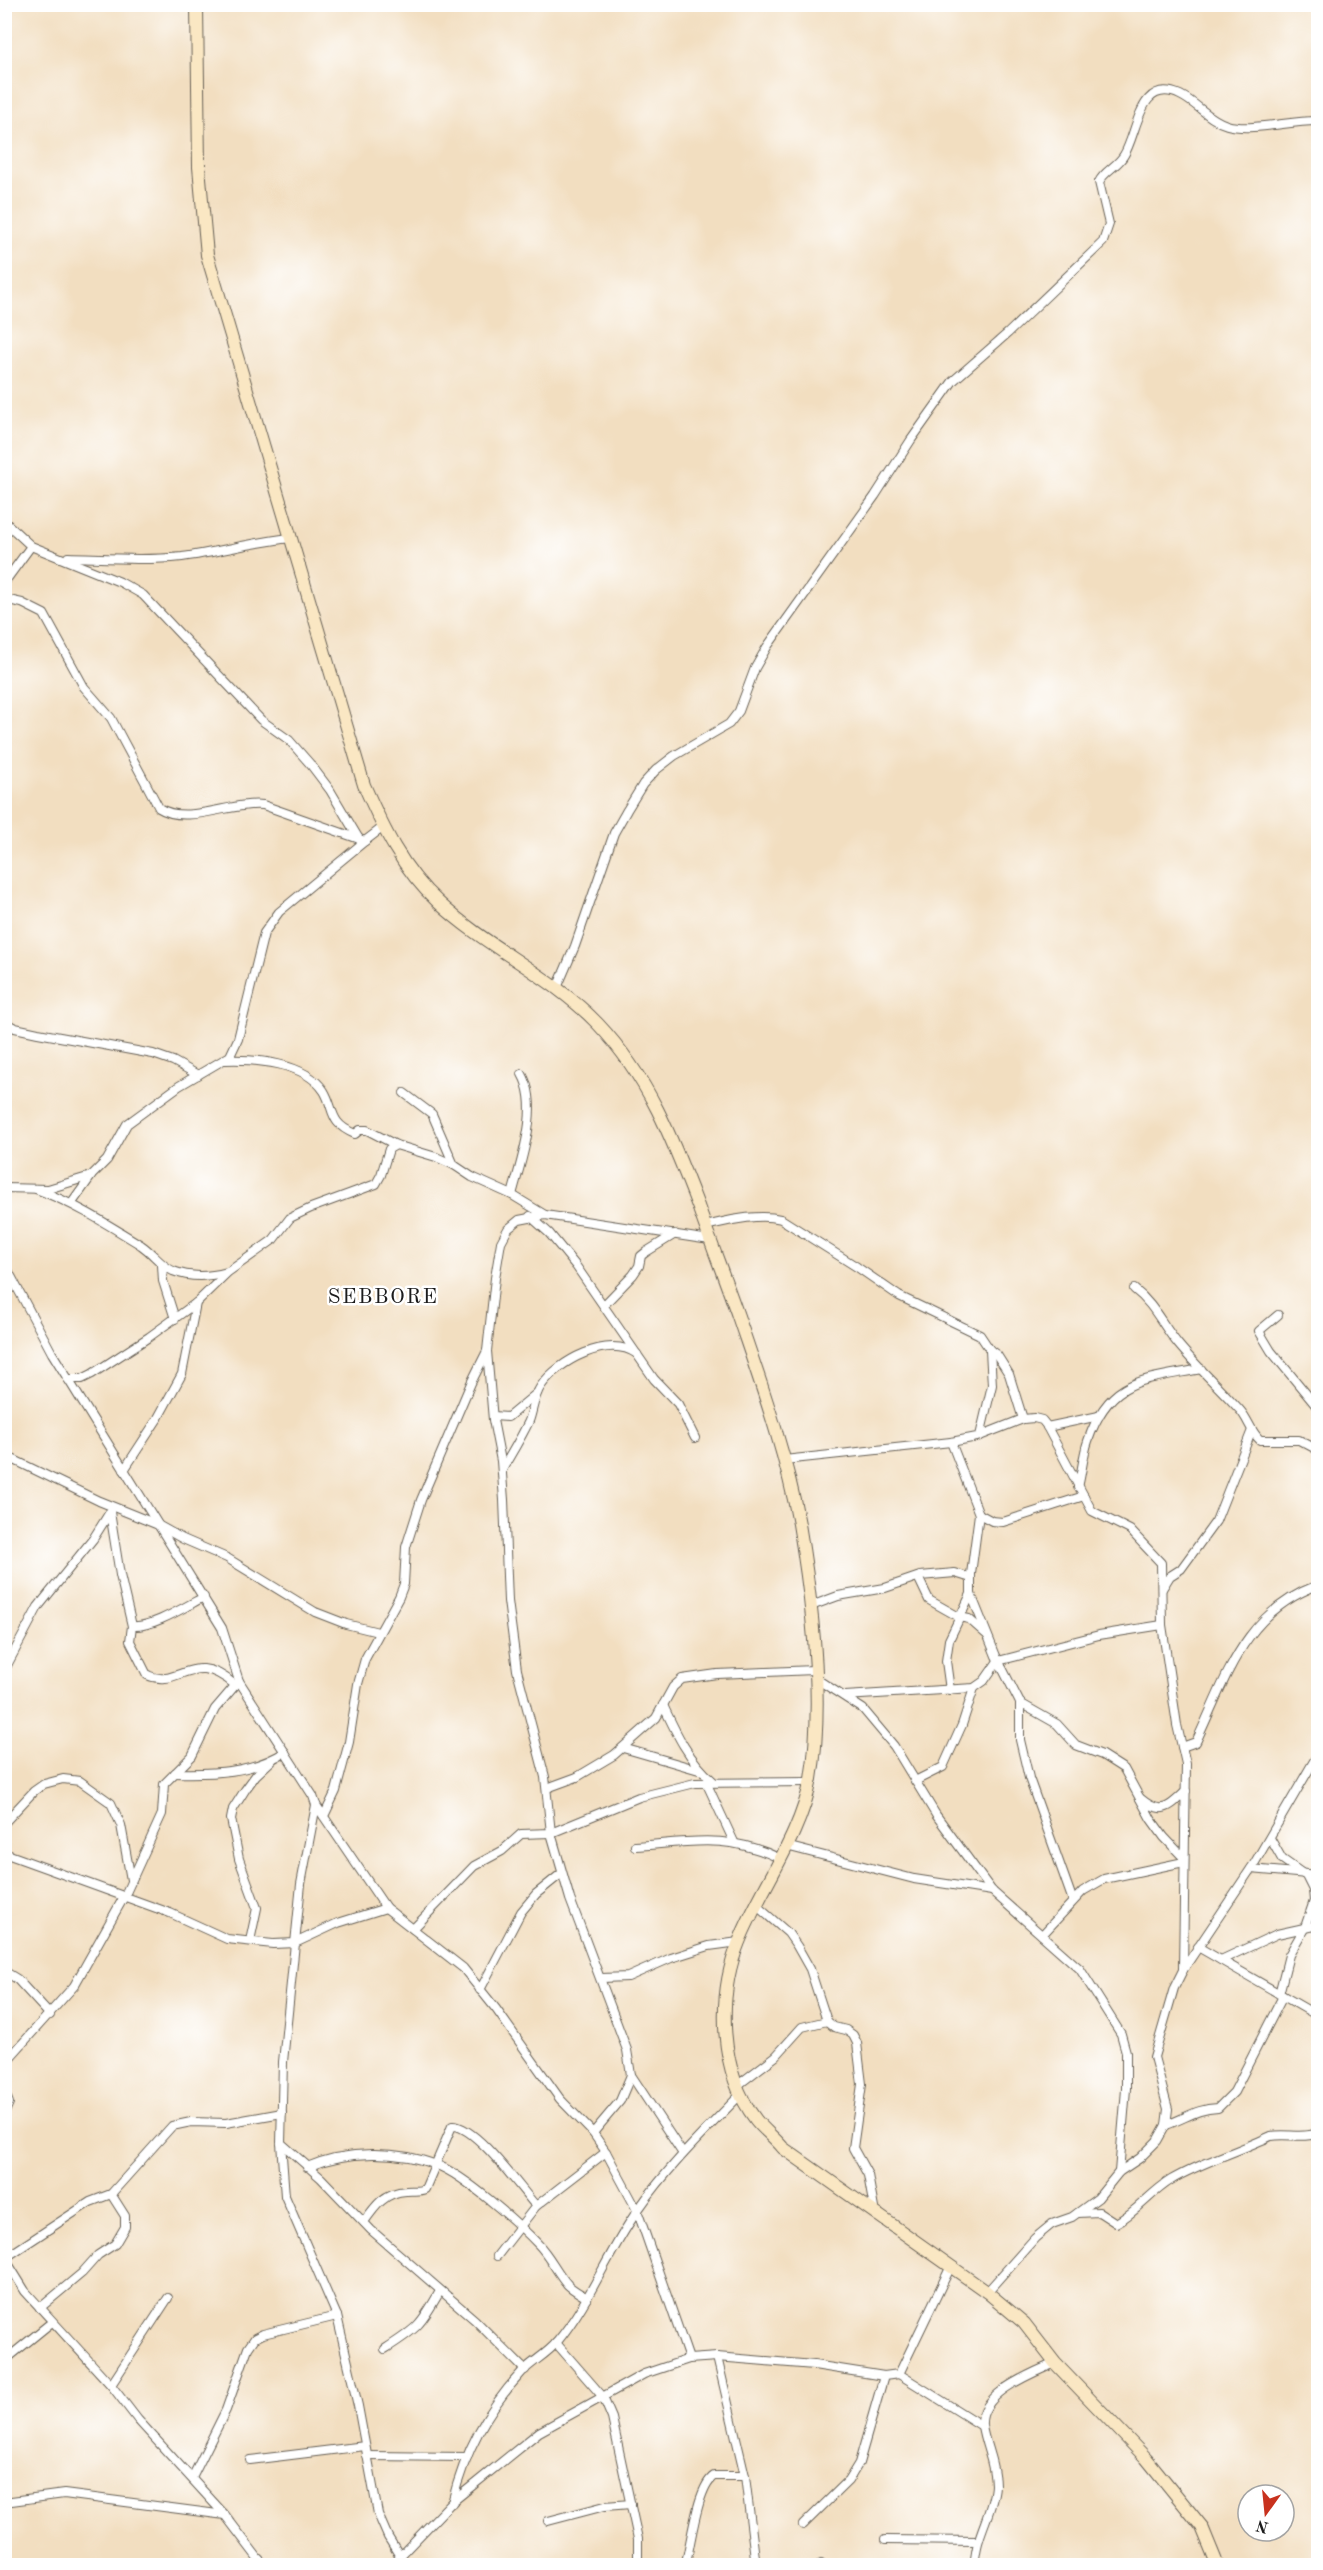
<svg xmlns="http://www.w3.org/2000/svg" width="1323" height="2570" viewBox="0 0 1323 2570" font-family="'Old Standard TT',serif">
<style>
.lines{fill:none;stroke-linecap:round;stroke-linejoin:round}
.minor-casing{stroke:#676055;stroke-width:10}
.secondary-casing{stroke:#676055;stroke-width:14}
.minor{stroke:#fff;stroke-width:8}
.secondary{stroke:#fae7c3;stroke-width:12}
.labels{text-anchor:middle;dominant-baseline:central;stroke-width:5;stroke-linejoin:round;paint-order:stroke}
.quarter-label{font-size:21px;letter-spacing:1.5px;fill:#1c1c1c;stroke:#fff}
</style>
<rect width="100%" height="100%" fill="#fff"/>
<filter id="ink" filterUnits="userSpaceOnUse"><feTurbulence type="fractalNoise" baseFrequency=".0167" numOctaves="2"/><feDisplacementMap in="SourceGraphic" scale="12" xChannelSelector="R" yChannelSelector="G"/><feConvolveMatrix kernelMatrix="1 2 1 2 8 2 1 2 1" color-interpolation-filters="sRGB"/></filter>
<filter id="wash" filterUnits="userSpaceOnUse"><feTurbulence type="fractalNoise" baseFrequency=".008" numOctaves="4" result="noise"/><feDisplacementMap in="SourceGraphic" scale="24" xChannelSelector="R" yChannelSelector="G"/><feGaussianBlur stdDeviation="1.35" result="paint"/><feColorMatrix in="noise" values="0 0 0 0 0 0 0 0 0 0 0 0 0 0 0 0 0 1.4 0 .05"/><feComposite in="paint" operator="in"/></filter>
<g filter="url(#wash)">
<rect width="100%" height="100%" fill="#f2dec0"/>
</g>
<g filter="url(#ink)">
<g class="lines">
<!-- minor casing -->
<g class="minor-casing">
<g id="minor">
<polyline points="4,521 31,546 120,582 143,595 261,720 289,740 311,765 330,790 359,839"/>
<path d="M68,557c38,1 76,4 114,0 37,-5 72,-15 109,-19"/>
<polyline points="4,583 31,546"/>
<path d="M4,599l18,4 22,11 40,73 27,31 48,90c28,18 73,-7 104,-3l102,36 -86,71 -15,21 -26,106 -8,17 -51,30 -52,38 -20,36 -15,15 -20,28"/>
<polyline points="365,841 382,828"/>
<path d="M557,988l18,-42 39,-113 13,-23 16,-26 13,-14 18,-14 55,-32 10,-13 16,-43 12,-21 108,-151 36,-56 42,-59 55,-48 95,-91 6,-18 -10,-42c5,-11 19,-16 25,-27 14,-22 15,-79 56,-60 17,8 29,25 47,30 25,7 65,-5 91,-4"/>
<polyline points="4,1022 15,1028 38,1033 153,1054 173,1061 198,1075"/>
<path d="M225,1060c30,-1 80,2 99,31 11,18 4,32 31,43l5,-4h7l29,15 40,12 18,8 18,12 40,18 33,20"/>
<polyline points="404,1093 432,1114 454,1165"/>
<polyline points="4,1188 48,1189 91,1176"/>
<path d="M36,1189c38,14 71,35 105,56 12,8 19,20 32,26 18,7 36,6 54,1"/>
<path d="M512,1195c9,-35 29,-88 10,-121"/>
<polyline points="530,1216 549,1233 576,1266 654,1379 678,1404 695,1438"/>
<path d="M705,1226c23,-5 53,-13 76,-7l76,48 42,29 81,39 10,15 7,5 12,19 14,45"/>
<polyline points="4,1263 52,1353 222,1628 239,1681 313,1796 316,1805 386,1908 463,1968 496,2009 560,2099 593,2133 606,2152 637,2210 689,2359"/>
<polyline points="162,1265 163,1281 175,1319"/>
<path d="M1134,1289c20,15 28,36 44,55 19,23 41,43 61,65 9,9 11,22 21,31h39l19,10"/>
<polyline points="604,1305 633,1275 639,1266 641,1256 646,1252 675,1234"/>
<polyline points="1278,1315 1259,1331 1271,1351 1318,1408"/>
<polyline points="68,1379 82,1379 92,1374 149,1337 196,1303 228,1272 273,1240 290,1218 311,1208 376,1184 381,1175 389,1149 396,1145"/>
<polyline points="493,1416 508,1417 537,1393"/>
<polyline points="1047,1427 1099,1416"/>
<polyline points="980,1436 992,1385 990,1350"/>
<polyline points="4,1455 99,1501 156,1524 183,1539 227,1558 315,1612 346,1624 378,1632"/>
<polyline points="784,1460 951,1442 977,1437 1023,1419 1034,1418 1042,1420 1046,1425 1092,1511 1130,1530 1161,1563 1162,1625 1177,1725 1186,1764 1183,1970"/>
<polyline points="124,1470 158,1418 182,1374 196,1303"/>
<path d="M502,1470c9,-16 19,-32 27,-49 4,-11 5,-25 12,-35 17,-25 67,-52 96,-32"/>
<path d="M1078,1487c4,-15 5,-32 10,-46 21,-63 55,-61 113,-72"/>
<path d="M110,1512l10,63 12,51 -2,15 17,34c33,15 44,-28 88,10"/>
<polyline points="979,1514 992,1521 1003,1522 1084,1496"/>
<polyline points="918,1577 929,1600 959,1617 969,1619 986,1634"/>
<polyline points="1162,1589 1170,1576 1181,1569 1216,1521 1252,1430"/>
<polyline points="971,1594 996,1656 1020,1703 1020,1740 1029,1778 1073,1901"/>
<polyline points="811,1606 838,1596 885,1588 920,1576 955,1573 971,1578"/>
<path d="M132,1626c20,2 54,-20 72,-29"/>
<polyline points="4,1671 38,1607 93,1539 110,1512"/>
<polyline points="815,1678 863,1709 894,1746 936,1815 992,1891 1080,1969 1121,2034 1126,2052 1126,2089 1119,2172"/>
<polyline points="950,1690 946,1661 949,1640 971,1594 971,1574 979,1514 951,1442"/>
<polyline points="845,1696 974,1688 984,1681 998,1661 1099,1635 1162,1625"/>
<polyline points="1020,1703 1057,1724 1076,1745 1102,1755 1124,1769 1151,1819 1164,1837 1184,1858"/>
<path d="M663,1705c13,28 26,56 50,76"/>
<path d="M1182,1747l14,-5c31,-65 47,-129 122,-157"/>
<polyline points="623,1748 699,1770"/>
<path d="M175,1773c38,1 77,0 110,-21"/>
<polyline points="915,1781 943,1767 962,1725 974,1688"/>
<polyline points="706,1782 734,1842"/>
<polyline points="547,1788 577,1777 614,1755 656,1718 673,1687 682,1679 717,1674 814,1670"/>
<path d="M1140,1798c21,18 29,10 46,-7"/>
<polyline points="316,1805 301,1884 283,2062 281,2143 285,2196 337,2316 358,2406 378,2514 388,2537 406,2566"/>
<polyline points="324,1816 336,1791 349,1742 358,1684 365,1659 399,1597 404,1584 406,1547 421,1500 471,1383 487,1351"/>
<polyline points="4,1823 34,1791 44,1784 63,1779 80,1781 111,1803 121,1825 131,1880"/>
<polyline points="1270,1838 1282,1859 1306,1876 1313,1890 1314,1901 1305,1927 1289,1955 1279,1994"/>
<path d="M635,1846c56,-4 93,-13 146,13"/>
<polyline points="786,1846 914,1879 992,1891"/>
<polyline points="4,1853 170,1913 227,1939 273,1944 295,1943 338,1923 386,1908"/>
<polyline points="1251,1869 1318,1875"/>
<polyline points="757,1906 788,1933 797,1946 810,1969 827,2021 834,2027 846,2030 853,2035 857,2043 862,2084 853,2148 868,2175 875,2214"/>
<polyline points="413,1929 474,1866 502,1851 521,1834 551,1833 639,1797 695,1783 810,1782"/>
<polyline points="1042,1935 1083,1891 1104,1879 1184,1862"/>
<polyline points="250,1941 257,1908 239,1859 231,1819 233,1809 245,1790 256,1775 272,1760"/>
<polyline points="1198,1947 1318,2016"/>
<polyline points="1221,1960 1277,1934 1318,1925"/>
<polyline points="4,1971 17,1979 50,2015"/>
<polyline points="602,1978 628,1977 671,1958 709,1946 739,1942"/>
<polyline points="480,1990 521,1912 536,1894 562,1873"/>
<polyline points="4,2064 74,1986 125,1895 157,1825 162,1814 164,1784 192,1756 215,1709 239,1681"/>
<polyline points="631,2075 683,2154"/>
<polyline points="738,2085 776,2056 802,2027 827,2021"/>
<polyline points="4,2090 9,2103 4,2114"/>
<path d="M1166,2125c21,-7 29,-16 52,-17l16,-16 49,-96"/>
<polyline points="593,2133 620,2101 631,2075 627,2050 570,1899 551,1833 545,1777 517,1670 508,1601 504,1500 501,1461 493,1420 487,1351 495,1278 501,1242 508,1229 519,1220 545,1215 710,1240"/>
<polyline points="281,2143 321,2178 371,2230 475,2320 525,2370"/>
<path d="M307,2167c40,-17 90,-17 130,-2 27,10 81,58 101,79 12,12 19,29 30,41 5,5 13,9 19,13"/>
<path d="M1078,2213l21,-1 17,11c21,-11 35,-31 55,-43 28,-17 69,-29 100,-44 16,-3 32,3 47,-3"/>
<path d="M364,2222c11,-16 21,-30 42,-31 7,-1 13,1 19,-2l27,-63c23,-2 68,62 84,80"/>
<polyline points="497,2256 536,2206 606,2152"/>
<polyline points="4,2257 25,2291 111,2385 138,2420 225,2515 257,2557 266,2566"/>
<polyline points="5,2258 90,2202 111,2194 172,2126 191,2122 226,2123 282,2113"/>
<polyline points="987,2292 1035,2238 1052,2224 1072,2217 1098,2198 1119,2172 1140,2158 1157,2141 1166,2125 1168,2109 1154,2057 1174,1988 1183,1970 1254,1864 1318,1754"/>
<polyline points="40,2308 82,2273 98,2255 115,2244 125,2227 125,2216 111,2194"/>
<polyline points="556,2343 603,2397 612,2418 638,2539 638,2566"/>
<path d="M385,2349c33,-21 36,-24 55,-58"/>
<polyline points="717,2357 745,2476 756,2566"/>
<polyline points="4,2361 52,2322"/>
<polyline points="899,2374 982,2426"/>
<polyline points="111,2385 168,2298"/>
<polyline points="367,2456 467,2457"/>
<polyline points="250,2460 365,2446"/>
<polyline points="192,2478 226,2410 248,2348 255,2338 263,2334 337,2316"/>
<polyline points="4,2502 64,2494 225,2515"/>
<path d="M452,2503c13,-52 34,-92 70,-131 11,-11 25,-18 35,-30 33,-40 51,-90 81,-132 29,-42 67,-79 103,-116"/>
<polyline points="548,2521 605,2506 631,2504"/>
<polyline points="803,2525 848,2481 859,2463 884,2376"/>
<polyline points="885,2540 978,2541"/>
<polyline points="401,2555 451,2503 539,2432 644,2374 689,2359 717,2357 814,2365 884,2376 899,2374 950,2268"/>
<polyline points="821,2564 821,2566"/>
<path d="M685,2566c6,-21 12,-79 29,-90h31"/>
<path d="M974,2566c1,-8 2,-16 4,-23 5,-19 16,-38 17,-58 0,-22 -10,-39 -13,-59 -3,-33 49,-52 73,-63"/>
</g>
</g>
<!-- secondary casing -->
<g class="secondary-casing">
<path id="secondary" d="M197,4l2,163 8,88 157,530c19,43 38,84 74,117 49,46 113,73 160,122 51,54 74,114 100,182 13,37 27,73 40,110 23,68 48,137 61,208 13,76 25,179 12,255 -11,59 -50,108 -72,163 -22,54 -20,130 17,178 8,10 19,18 27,28l204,144 37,31 31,40 91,95 56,69 16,39"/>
</g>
<!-- minor -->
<use href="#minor" class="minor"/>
<!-- secondary -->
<use href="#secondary" class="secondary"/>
</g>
</g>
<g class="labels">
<!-- quarter labels -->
<g class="quarter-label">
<text x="383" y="1297">SEBBORE</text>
</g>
</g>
<!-- margin -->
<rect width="1323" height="2570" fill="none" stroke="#fff" stroke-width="24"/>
<!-- north arrow -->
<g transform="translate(1266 2513) rotate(195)"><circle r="28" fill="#ffffff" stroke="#a4a4a4" stroke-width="1.5"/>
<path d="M0-4.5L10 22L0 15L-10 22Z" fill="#c8321e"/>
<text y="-9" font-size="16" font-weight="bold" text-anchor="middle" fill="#1c1c1c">N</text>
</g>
</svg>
